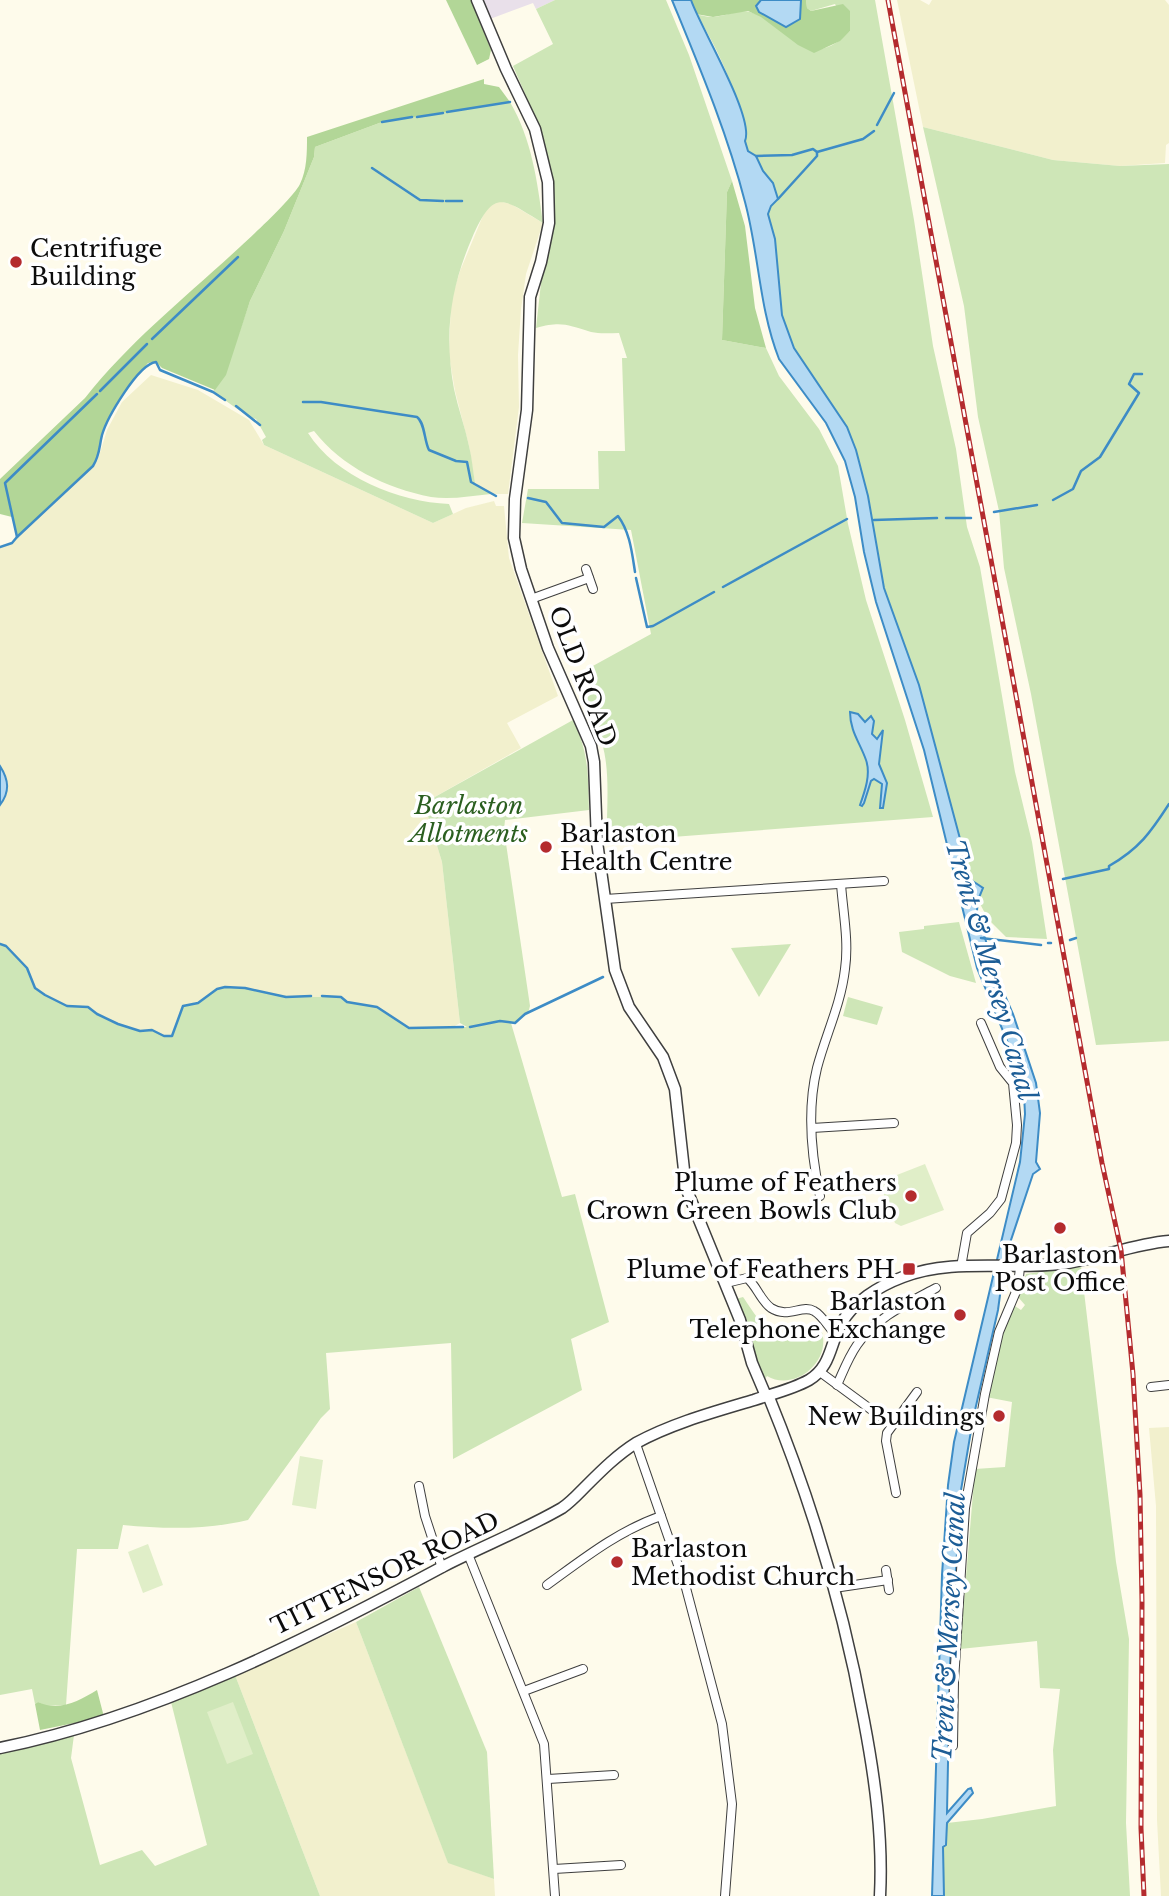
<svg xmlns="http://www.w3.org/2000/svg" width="1169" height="1896" viewBox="0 0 1169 1896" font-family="'Libre Baskerville',serif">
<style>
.industrial{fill:#e9e0ea}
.farmland{fill:#f2f0cd}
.green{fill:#cee6b7}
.forest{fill:#b2d697}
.pitch{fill:#e0eec8}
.water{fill:#b3d9f3;stroke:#3d8cc6;stroke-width:2}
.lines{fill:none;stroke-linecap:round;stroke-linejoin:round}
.stream{stroke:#3d8cc6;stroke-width:2.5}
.minor-casing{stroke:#3f3f3f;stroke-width:10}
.tertiary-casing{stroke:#3f3f3f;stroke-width:13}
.minor{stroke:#fff;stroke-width:8}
.tertiary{stroke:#fff;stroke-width:10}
.rail-casing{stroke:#b42b2e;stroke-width:5}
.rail{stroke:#fff;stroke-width:2.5;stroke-dasharray:8;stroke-linecap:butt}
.poi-dot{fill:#b42b2e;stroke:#fff;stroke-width:2.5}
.labels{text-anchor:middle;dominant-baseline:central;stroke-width:7;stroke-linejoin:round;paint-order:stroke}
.poi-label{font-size:24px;fill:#0c0c0c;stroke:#fff;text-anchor:end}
.street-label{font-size:24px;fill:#0c0c0c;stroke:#fff}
.park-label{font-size:24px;font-style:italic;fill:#2b5f20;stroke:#fff}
.water-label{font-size:26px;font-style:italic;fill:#1c5d96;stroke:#fff}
</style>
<rect width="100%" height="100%" fill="#fefbeb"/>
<!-- industrial -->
<polygon class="industrial" points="482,0 555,0 536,9 533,3 490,19"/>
<!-- farmland -->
<g class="farmland">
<polygon points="897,0 920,0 929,5 932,0 1165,0 1169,5 1169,143 1166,145 1165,163 1120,166 1053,160 923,127"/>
<polygon points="499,201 511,204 543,223 526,274 521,309 518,355 519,407 508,494 491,494 475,483 469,446 455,391 449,355 451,300 460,271 484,213 490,205"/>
<polygon points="151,375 198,390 249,420 264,445 433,523 466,508 494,501 496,506 504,506 509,558 558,696 507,723 521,748 424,803 442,862 460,1023 453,1027 409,1028 377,1007 347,1002 340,997 286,997 245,988 183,1006 172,1036 164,1036 156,1031 140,1031 118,1024 97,1014 88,1007 67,1006 45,995 35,988 27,967 6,946 0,944 0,805 8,788 0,766 0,547 12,543 93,466 99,456 107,430 122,402"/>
<polygon points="1169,1427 1169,1896 1161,1896 1157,1820 1156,1506 1149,1428"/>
<polygon points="356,1622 448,1862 494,1879 495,1896 320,1896 235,1675"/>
</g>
<!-- green -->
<g class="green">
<path d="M555,0h111l23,55 43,126 -5,11 -5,148 44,8 13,28 40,53 19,37 10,58 18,76 39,120 28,97 -326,25c-1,-32 4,-68 -5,-99 -7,-24 -20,-44 -31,-65l80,-44 -20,-104 -109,-7 6,-34h71l-1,-38h27l-3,-93h5l-8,-25c-9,0 -19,1 -28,-1 -24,-7 -29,-11 -55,-4l5,-45 11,-51 -1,-54 -15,-59 -23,-53 40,-22 -17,-35z"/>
<path d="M806,0h69l39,220 19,126 23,103 11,78 13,40 35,205 17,70 15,97 -41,-2 -18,-18 -10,-19 3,-14 -10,-5 -52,-196 -35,-97 -16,-92 -12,-46 -9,-23 -53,-79 -12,-33 -7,-76 -7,-25 3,-8 7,-7 -9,-22 -6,-6 -7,-15 -8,-5 -3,-10 2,-4c-9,-43 -28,-87 -51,-123 5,1 11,3 16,3 12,0 27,-8 38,-5 41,11 54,65 100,19l-15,-27 -24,7 -4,-3z"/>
<path d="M510,102c22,38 27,78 33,121 -41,-25 -49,-35 -71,15 -22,51 -28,96 -18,151 4,19 11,38 15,57 3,12 4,25 6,37h-3l19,11c-20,2 -41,6 -60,3 -45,-9 -89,-30 -117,-66l-6,2c28,44 91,69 141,71l4,10 -20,9 -169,-78 -2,-5 4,-3 -10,-18c-8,-1 -33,-21 -43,-27l26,-59 11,-32 34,-70 30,-74 1,-10 67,-25z"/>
<polygon points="923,127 1053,160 1120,166 1169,164 1169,1041 1096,1045 1031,694 1004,568 999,511 978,417 964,306"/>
<path d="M573,720c16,33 15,55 16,90l-84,10 -1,10 26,176 -2,7 -13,10h-4l51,174 13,-3 34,128 -38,17 11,51 -129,69 -2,-116 -125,10 4,56 -9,9 -73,102c-42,10 -83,9 -125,5l-5,24h-41l-11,156 -20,1 -8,-4 -3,2 -3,-15 -32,6v-751l6,2 21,22 8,20 10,7 22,11 21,1 9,7 21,10 22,7 12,-1 12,6 8,-1 11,-29 15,-3 19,-14 8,-2 20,1 41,9h55l6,5 30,5 32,21 58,-1 -7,-4 -18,-161 -18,-59z"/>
<polygon points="959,922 976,983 950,976 902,952 899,932 924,929 924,926"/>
<polygon points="791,944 759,997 731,948"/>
<polygon points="848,997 883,1007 877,1025 843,1016"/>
<polygon points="1081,1266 1116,1562 1129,1639 1126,1823 1130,1896 944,1896 943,1847 946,1844 947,1823 982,1819 1056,1806 1053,1750 1060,1689 1040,1688 1037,1641 960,1649 975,1469 1005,1467 1012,1402 986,1397 1002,1330 1015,1306 1021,1310 1025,1305 1018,1297 1026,1274"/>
<path d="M743,1297c8,11 27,44 43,41 10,-2 21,-11 30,-16 2,4 7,10 7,15 4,29 -31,54 -56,39l-2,3 -5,-7 -24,-73z"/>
<polygon points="419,1587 487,1752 494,1879 448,1863 356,1622"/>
<polygon points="235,1675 320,1896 0,1896 0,1752 74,1735 71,1758 100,1865 142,1850 155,1866 207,1845 171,1702"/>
</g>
<!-- forest -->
<g class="forest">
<polygon points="446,0 471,0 491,50 489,59 477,65"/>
<polygon points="691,0 806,0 807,8 811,11 843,4 850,11 850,31 840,41 814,53 798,45 761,17 748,11 713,17 696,14"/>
<path d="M484,79v5l15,3 11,15 -128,20 -67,25 -1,10 -30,74 -34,70 -24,74 -11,15 -53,-22 -6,-6 -8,1c-18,22 -37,44 -46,71 -4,13 -1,20 -9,32l-76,71 -5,-20 -12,-3v-35l85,-81c44,-56 103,-103 156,-152 13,-12 52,-48 59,-62 7,-14 7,-32 7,-47z"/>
<polygon points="732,181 745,226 755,308 766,348 722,340 727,192"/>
<path d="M97,1690l7,27 -64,13 -5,-26 3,-2c21,10 41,-1 59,-12z"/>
</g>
<!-- pitch -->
<g class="pitch">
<polygon points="925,1164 944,1210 901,1226 895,1223 879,1182"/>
<polygon points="300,1456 323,1460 316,1509 292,1505"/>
<polygon points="148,1544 163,1585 143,1593 128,1552"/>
<polygon points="233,1702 253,1754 227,1764 207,1712"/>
</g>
<!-- water -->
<g class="water">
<path d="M672,0h19c9,27 64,117 54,141l3,10 8,5 7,15 10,12 5,16 -7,7 -3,8 7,25 7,76 12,33 53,79 9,23 12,46 16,92 35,97 52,195 12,8 -5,12 -1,11 19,64 17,39 23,69 4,30 -4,49 4,7 -7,5 -28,84 -7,52 -25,109 -12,71 -11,174 -3,149 21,-24 3,-1 2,5 -26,30 -1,22 -3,2 1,49h-12l10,-321 6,-90 6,-43 66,-280 5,-48 -1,-20 -9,-34 -38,-92 -53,-218 -48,-148 -12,-50 -9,-55 -10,-36 -19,-38 -47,-64c-20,-51 -20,-105 -34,-157 -18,-70 -46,-136 -73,-202z"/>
<polygon points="761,0 801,0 800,19 786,27 759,12 756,6"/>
<path d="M850,712l8,2 7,8 6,-6 3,5 -2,13 5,5 6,-9 -4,34 8,19 -4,25h-3l2,-24 -8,-5 -3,2 -7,22 -2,3 -2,-1c5,-14 11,-31 6,-45 -6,-17 -16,-29 -16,-48z"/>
<path d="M0,766c9,14 10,26 0,39z"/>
</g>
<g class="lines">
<!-- stream -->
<g class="stream">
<polyline points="447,112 510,102"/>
<polyline points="417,117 443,113"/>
<polyline points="382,122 412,117"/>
<polyline points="877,125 894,93"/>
<polyline points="756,156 792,155 813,149 817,152"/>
<polyline points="372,168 420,200 443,201"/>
<polyline points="778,199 817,156 817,152 863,139 874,131"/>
<polyline points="446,201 462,201"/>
<polyline points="152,339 238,257"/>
<polyline points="100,391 147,344"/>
<path d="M303,402h18l96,15c8,6 7,23 12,33l27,11 11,1 4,20 25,14"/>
<polyline points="236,406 260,425"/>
<path d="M528,498l18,4 16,21 42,4 14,-11c12,16 14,37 17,56"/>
<polyline points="1053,500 1073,489 1081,471 1100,457 1139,393 1129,384 1134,374 1142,374"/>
<polyline points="994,512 1037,505"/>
<polyline points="946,518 971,518"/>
<polyline points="874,520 937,518"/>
<path d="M17,537l76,-71c7,-11 6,-19 9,-31 5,-17 36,-71 54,-73l4,8 53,22 12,8"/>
<polyline points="0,547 12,543 17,537 5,483 97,394"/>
<polyline points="636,578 647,627 653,626 714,592"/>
<polyline points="723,587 847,519"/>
<path d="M1063,879l46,-10v-3c30,-17 42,-34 60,-62"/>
<polyline points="981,938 1041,945"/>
<polyline points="1070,940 1076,938"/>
<polyline points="1048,943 1051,943"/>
<polyline points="0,944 6,946 27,968 35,988 45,995 67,1006 88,1007 97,1014 118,1024 140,1031 152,1030 164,1036 172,1036 183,1006 198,1003 217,989 225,987 245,988 286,997 311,996"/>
<polyline points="322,996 341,997 347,1002 377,1007 409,1028 463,1027"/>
<polyline points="470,1027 500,1021 515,1023 525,1014 603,977"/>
</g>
<!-- minor casing -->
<g class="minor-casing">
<g id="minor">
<polyline points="586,569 593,589"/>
<polyline points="531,599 589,578"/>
<polyline points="605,899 884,881"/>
<polyline points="812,1128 894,1123"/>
<path d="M820,1196c-9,-42 -13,-87 -3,-128 9,-34 24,-64 28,-99 4,-28 -2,-57 -4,-85"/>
<polyline points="961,1267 967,1233 990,1213 1001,1199 1016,1143 1017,1125 1013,1083 1000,1067 981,1023"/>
<path d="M726,1283l21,-5c10,8 13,22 24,30 17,11 31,-4 43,3 8,4 15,17 22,24"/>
<polyline points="820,1372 892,1425"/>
<path d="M837,1385c6,-13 11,-27 20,-40 18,-27 51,-42 79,-57"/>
<polyline points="1151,1387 1169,1385"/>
<polyline points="636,1444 686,1588 722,1724 732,1804 725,1896"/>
<polyline points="419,1486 425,1516 442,1568"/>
<polyline points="896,1493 886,1441 887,1433 917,1392"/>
<polyline points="468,1554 544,1744 555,1896"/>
<polyline points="886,1570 889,1590"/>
<path d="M547,1585c36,-26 71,-54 114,-69"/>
<polyline points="834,1588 888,1580"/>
<polyline points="524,1691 583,1669"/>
<polyline points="953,1746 954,1681 965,1508 985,1394 999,1332 1018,1287 1020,1267"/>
<polyline points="548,1779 614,1775"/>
<polyline points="554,1869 621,1865"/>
</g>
</g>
<!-- tertiary casing -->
<g class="tertiary-casing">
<g id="tertiary">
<polyline points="477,0 506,69 535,129 548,182 549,223 541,262 530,297 527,410 515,499 514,538 521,569 548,648 591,746 594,762 597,842 615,970 629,1007 663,1057 675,1089 686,1188 740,1320 752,1363 766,1396"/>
<path d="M768,1395c43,105 76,214 96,326 11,58 19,116 16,175"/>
<path d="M0,1748c154,-31 306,-108 444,-182 39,-20 80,-36 118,-58 9,-6 17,-15 24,-22 16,-16 31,-31 50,-43 37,-20 78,-31 118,-43 18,-6 39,-11 55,-20 22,-13 21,-36 32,-56 12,-22 38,-38 62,-47 48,-19 106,-7 157,-13 37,-4 71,-20 109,-23"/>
</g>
</g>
<!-- minor -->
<use href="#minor" class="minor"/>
<!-- tertiary -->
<use href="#tertiary" class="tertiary"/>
<!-- rail casing -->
<g class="rail-casing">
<polyline id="rail" points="888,0 1102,1163 1121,1250 1133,1374 1140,1495 1142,1601 1141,1828 1144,1896"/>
</g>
<!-- rail -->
<use href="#rail" class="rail"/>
</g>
<!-- markers -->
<g class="poi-dot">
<circle cx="16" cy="262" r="7"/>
<circle cx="546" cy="847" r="7"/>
<circle cx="911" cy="1196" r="7"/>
<circle cx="1060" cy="1228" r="7"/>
<rect x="902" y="1262" width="14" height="14" rx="3.5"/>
<circle cx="960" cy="1315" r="7"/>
<circle cx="999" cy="1416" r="7"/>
<circle cx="617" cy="1562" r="7"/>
</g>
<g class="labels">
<!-- poi labels -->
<g class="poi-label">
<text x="30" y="248" text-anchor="start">Centrifuge<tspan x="30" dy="28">Building</tspan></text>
<text x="560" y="833" text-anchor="start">Barlaston<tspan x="560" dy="28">Health Centre</tspan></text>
<text x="897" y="1182">Plume of Feathers<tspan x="897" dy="28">Crown Green Bowls Club</tspan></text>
<text x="1060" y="1254" text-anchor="middle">Barlaston<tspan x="1060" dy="28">Post Office</tspan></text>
<text x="895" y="1269">Plume of Feathers PH</text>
<text x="946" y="1301">Barlaston<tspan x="946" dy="28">Telephone Exchange</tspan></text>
<text x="985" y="1416">New Buildings</text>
<text x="631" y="1548" text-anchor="start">Barlaston<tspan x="631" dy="28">Methodist Church</tspan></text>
</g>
<!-- street labels -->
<g class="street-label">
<text transform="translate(583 676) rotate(69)">OLD ROAD</text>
<text transform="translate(385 1573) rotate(-26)">TITTENSOR ROAD</text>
</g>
<!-- park labels -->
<g class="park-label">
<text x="469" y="805">Barlaston<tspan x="469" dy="28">Allotments</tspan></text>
</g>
<!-- water labels -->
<g class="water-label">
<text transform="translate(991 970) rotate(74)">Trent &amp; Mersey Canal</text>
<text transform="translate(949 1627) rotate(-87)">Trent &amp; Mersey Canal</text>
</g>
</g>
</svg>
